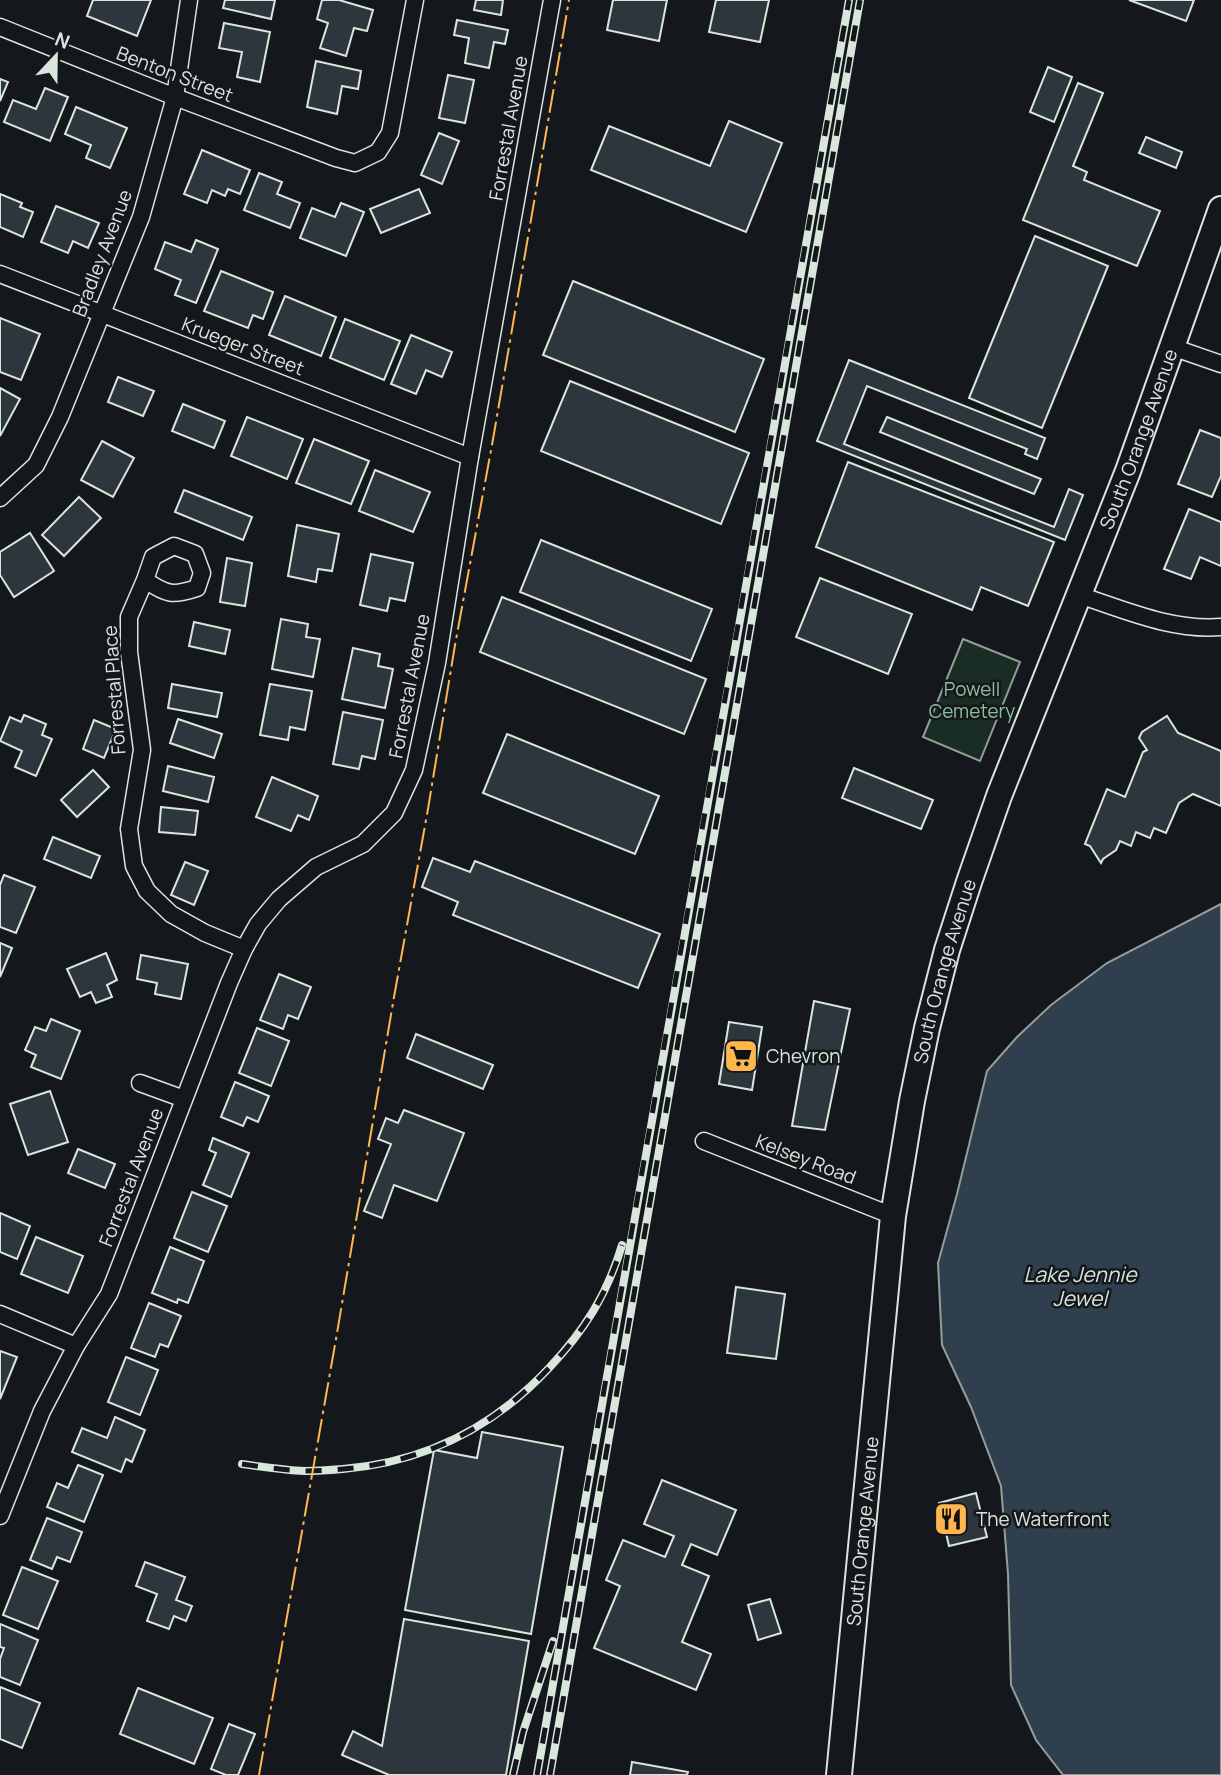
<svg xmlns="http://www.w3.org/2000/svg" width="1221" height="1775" viewBox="0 0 1221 1775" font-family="Manrope,sans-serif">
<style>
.green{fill:#1a2d24;stroke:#939e99;stroke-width:2}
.water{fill:#2f3f4d;stroke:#939e99;stroke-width:2}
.building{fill:#2c363c;stroke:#d8e6dc;stroke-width:2}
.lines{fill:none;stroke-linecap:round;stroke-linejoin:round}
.street-casing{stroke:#d8e6dc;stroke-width:19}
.primary-casing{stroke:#d8e6dc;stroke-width:28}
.street{stroke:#14181c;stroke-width:16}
.primary{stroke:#14181c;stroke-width:24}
.rail-casing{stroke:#d8e6dc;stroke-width:8}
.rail{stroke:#14181c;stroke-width:5;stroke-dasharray:16;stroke-linecap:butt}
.power{stroke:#ffb74d;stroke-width:2;stroke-dasharray:24 5 3.5 5;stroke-linecap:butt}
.labels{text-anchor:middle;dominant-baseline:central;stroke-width:5;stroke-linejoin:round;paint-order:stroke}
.street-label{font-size:19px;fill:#d8e6dc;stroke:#14181c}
.park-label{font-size:19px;fill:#8ac095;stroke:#14181c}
.poi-label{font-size:19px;fill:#d8e6dc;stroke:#14181c;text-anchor:start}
.water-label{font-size:21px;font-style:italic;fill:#d8e6dc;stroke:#14181c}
</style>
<rect width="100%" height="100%" fill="#14181c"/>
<!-- green -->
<polygon class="green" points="963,639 1020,662 980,761 923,737"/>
<!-- water -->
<polygon class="water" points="1221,904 1221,1775 1063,1775 1036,1740 1011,1685 1008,1574 1001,1486 971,1407 942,1345 938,1263 957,1194 987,1071 1017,1037 1051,1005 1107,963"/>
<!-- building -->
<g class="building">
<polygon points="93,0 151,0 137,36 87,16"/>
<polygon points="225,0 275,0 271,19 223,8"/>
<polygon points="322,0 339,0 373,10 367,31 354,28 346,56 320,48 328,23 317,19"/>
<polygon points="476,0 503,0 501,15 474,10"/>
<polygon points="613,0 667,0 659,41 607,30"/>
<polygon points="716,0 769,0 760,42 709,32"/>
<polygon points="1129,0 1194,0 1186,21"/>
<polygon points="457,20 508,30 505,44 494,42 489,68 465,63 469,38 454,35"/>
<polygon points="224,23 270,32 260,82 237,77 242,52 219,48"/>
<polygon points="316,61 361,71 358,89 342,86 337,114 307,107"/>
<polygon points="1048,67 1072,77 1054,122 1030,112"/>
<polygon points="448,75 474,80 465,123 439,118"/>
<polygon points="0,79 8,82 0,101"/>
<polygon points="1078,83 1103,93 1073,166 1087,172 1084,180 1160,211 1137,266 1023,220"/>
<polygon points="45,88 68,97 50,141 4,122 13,100 36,109"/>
<polygon points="76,107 127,128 110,168 86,158 91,145 65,134"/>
<polygon points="729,121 782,143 746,232 591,170 609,126 710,166"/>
<polygon points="439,133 459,141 442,184 421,175"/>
<polygon points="1146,137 1182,152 1176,168 1139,153"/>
<polygon points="202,150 250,170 240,194 228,189 225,196 212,190 207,203 184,194"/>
<polygon points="259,173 282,182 277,194 300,203 290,228 244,210"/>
<polygon points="419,189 430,213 381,233 370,209"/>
<polygon points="0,194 22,203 20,207 33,212 23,237 0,227"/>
<polygon points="341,203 364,212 346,256 300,238 312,208 335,217"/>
<polygon points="56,206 99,223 88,248 73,241 68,253 41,242"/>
<polygon points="1035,236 1108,266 1042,428 969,398"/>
<polygon points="196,240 218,249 196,303 175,295 181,280 155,269 165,242 191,252"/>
<polygon points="221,271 273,292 263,319 253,315 248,328 204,311"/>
<polygon points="573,281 764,359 735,432 543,355"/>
<polygon points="285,296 336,317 321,356 269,335"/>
<polygon points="0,318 40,334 21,380 0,372"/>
<polygon points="345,319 400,341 384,380 330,358"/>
<polygon points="411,335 452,352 442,377 426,370 416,394 391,384"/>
<polygon points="849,360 1045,438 1037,459 1025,454 1027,449 867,386 844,444 1054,527 1069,489 1083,495 1065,540 817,441"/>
<polygon points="118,377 154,391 143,416 108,402"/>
<polygon points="570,381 749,453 721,524 541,451"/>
<polygon points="0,388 20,399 0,436"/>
<polygon points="183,404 225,421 214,448 172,431"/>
<polygon points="247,417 303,439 287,479 231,456"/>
<polygon points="887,417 1041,479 1034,494 880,432"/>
<polygon points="1200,430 1221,438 1221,476 1212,497 1178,484"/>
<polygon points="314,439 369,461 351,504 296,483"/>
<polygon points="102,441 134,458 113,497 81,480"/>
<polygon points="848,462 1054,542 1028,606 981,587 972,610 816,547"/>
<polygon points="375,470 430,492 413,532 359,511"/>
<polygon points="184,490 252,517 243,540 175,512"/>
<polygon points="79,497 101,518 64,556 42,535"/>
<polygon points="1189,509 1221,522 1221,566 1200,557 1191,579 1164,569"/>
<polygon points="297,525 339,534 332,571 318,569 316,582 288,576"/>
<polygon points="30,533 54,571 14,597 0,575 0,552"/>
<polygon points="541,540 712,609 691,661 520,592"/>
<polygon points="371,554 413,563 405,601 390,598 387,611 360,605"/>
<polygon points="227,558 252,563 245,606 220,602"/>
<polygon points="820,578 912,614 888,674 796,637"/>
<polygon points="502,597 706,679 684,734 480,652"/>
<polygon points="281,619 308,624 306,637 320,639 313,677 272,669"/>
<polygon points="194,622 230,630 225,654 189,646"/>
<polygon points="353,648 380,654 378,666 393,669 385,708 342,699"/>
<polygon points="172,684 222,693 217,717 168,708"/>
<polygon points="270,684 312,691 305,730 290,727 288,740 260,735"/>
<polygon points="343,712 383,720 375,759 362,756 359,769 333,764"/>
<polygon points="24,715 46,724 42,735 52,739 36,776 15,767 22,751 0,741 10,717 21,722"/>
<polygon points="1167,716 1178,733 1221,751 1221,806 1193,794 1179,803 1166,833 1154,828 1150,838 1136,832 1131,846 1120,841 1116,850 1103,859 1101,863 1090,846 1085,844 1107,789 1125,797 1143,752 1147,750 1139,738 1142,732"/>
<polygon points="178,719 222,734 214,758 170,743"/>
<polygon points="94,720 116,729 104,758 83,749"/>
<polygon points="507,734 659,796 635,854 483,793"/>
<polygon points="168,766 214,777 208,802 163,791"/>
<polygon points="854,768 933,800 921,829 842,798"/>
<polygon points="93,770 109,787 77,817 61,800"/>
<polygon points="272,777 318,796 309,820 298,815 291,831 256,817"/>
<polygon points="161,807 198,811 195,835 159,832"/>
<polygon points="53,837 100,856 91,878 44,859"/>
<polygon points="433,858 470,872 475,861 660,934 638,988 453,915 458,902 422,887"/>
<polygon points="185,862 208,871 194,905 171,895"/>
<polygon points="4,875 35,887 16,933 0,927 0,885"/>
<polygon points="0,943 12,948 0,977"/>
<polygon points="106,953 117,980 107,985 112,997 96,1003 91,992 80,997 67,969"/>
<polygon points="141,955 188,964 181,999 155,994 157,983 137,979"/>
<polygon points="279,974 311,987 298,1019 288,1015 283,1029 260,1020"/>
<polygon points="814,1001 850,1009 825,1130 792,1126"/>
<polygon points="51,1019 80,1031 61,1079 31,1067 36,1055 25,1050 35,1027 46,1031"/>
<polygon points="729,1022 762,1027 752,1090 719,1084"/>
<polygon points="257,1028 289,1041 271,1086 239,1073"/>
<polygon points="416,1034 493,1065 483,1089 407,1058"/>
<polygon points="235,1082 269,1096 258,1122 247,1117 243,1126 221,1117"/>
<polygon points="50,1091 68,1142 28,1155 10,1104"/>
<polygon points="404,1110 464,1133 437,1201 394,1185 382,1218 364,1211 391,1144 378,1139 386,1118 398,1123"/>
<polygon points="213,1138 249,1153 231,1197 203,1185 216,1153 209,1150"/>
<polygon points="78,1149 115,1164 105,1188 68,1173"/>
<polygon points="192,1192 227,1206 208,1252 174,1238"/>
<polygon points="0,1213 30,1226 17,1259 0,1252"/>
<polygon points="36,1237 83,1256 68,1293 21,1274"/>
<polygon points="170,1247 204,1261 188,1303 178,1299 177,1303 152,1293"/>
<polygon points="736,1287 785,1294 776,1359 727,1353"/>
<polygon points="149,1303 181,1316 168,1347 160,1344 155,1357 131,1348"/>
<polygon points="0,1351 17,1357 0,1399"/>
<polygon points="126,1357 158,1370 140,1415 108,1402"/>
<polygon points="115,1417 145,1430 132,1462 126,1459 121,1472 72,1452 82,1428 107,1438"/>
<polygon points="482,1432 563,1447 531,1634 405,1610 434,1450 477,1458"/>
<polygon points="78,1465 103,1475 84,1522 47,1507 57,1483 68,1488"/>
<polygon points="662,1480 736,1510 717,1555 691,1544 682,1565 709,1576 682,1642 711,1654 696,1690 594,1648 620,1586 606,1580 623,1540 665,1557 674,1536 644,1524"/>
<polygon points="976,1493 987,1537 949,1546 939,1503"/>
<polygon points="47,1518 82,1532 70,1562 57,1557 52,1569 30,1560"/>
<polygon points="145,1562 185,1577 176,1600 192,1606 186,1621 174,1616 169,1629 147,1621 157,1594 136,1586"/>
<polygon points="22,1567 58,1581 38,1629 3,1615"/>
<polygon points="770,1599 781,1633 758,1640 748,1605"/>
<polygon points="404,1619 529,1641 506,1775 389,1775 342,1755 353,1731 382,1746"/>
<polygon points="0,1624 38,1640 20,1685 0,1677 0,1659 4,1648 0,1647"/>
<polygon points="0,1687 40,1703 22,1748 0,1739"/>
<polygon points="138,1688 213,1718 194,1764 120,1734"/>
<polygon points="229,1724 255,1734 238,1775 226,1775 211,1769"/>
<polygon points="632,1762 688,1772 687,1775 630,1775"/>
</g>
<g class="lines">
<!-- street casing -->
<g class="street-casing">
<g id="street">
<polyline points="0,27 175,97 336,158 355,163 378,152 390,133 415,0"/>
<polyline points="0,274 470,457"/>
<polyline points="1172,347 1221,364"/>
<polyline points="0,498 36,465 60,417 141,217 175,97 189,0"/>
<path d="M145,580c22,15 28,16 52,8l5,-15 -7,-19 -21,-8 -21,11 -8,23 -16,37v35l13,98 -13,79 5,37 13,25 24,23 34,19 39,16"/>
<path d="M1079,595c46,15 93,36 142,32"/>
<polyline points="140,1083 184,1099"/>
<polyline points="704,1141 893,1216"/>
<polyline points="0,1314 76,1346"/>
<polyline points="0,1516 42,1411 76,1346 109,1294 229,983 244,949 258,924 279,899 316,867 363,844 394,813 414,770 437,663 470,457 552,0"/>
</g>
</g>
<!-- primary casing -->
<g class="primary-casing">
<g id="primary">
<path id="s1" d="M839,1775l54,-559 19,-115 15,-73 20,-78 22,-68 30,-86 129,-325 93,-262"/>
</g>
</g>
<!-- street -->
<use href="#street" class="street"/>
<!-- primary -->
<use href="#primary" class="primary"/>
<!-- rail casing -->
<g class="rail-casing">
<g id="rail">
<path d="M242,1464c21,3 42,6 63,7 13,0 26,-1 38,-2 82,-7 150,-41 206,-101 35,-37 58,-73 73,-123"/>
<polyline points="513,1775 523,1732 553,1641"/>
<path d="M537,1775c103,-592 206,-1184 312,-1775"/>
<polyline points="550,1775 860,0"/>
</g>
</g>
<!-- rail -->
<use href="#rail" class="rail"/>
<!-- power -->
<polyline class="power" points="259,1775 336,1339 394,997 428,809 455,645 492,445 569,0"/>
</g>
<!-- icons -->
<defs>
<g id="supermarket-square" transform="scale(1.75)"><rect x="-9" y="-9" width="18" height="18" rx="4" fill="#ffb74d" stroke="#14181c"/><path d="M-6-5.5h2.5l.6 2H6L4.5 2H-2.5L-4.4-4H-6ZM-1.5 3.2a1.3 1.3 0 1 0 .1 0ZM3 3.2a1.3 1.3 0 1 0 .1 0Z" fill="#111"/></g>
<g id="restaurant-square" transform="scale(1.75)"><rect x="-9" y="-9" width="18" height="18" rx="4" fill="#ffb74d" stroke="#14181c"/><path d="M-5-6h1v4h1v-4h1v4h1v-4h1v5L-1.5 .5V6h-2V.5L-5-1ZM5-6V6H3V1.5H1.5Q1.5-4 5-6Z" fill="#111"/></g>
</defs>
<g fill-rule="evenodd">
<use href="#supermarket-square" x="741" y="1056"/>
<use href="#restaurant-square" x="951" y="1519"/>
</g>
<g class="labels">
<!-- street labels -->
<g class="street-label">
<text transform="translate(175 74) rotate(21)">Benton Street</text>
<text transform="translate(508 128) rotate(-80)">Forrestal Avenue</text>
<text transform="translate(102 253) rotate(-69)">Bradley Avenue</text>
<text transform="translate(243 346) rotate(21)">Krueger Street</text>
<text stroke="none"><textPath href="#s1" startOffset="1379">South Orange Avenue</textPath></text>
<text transform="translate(409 686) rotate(-79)">Forrestal Avenue</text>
<text transform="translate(114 690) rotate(-94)">Forrestal Place</text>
<text stroke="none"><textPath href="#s1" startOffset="812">South Orange Avenue</textPath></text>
<text transform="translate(806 1159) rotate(21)">Kelsey Road</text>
<text transform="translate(131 1177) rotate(-69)">Forrestal Avenue</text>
<text stroke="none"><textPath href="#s1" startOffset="245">South Orange Avenue</textPath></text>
</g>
<!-- park labels -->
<g class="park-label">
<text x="972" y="689">Powell<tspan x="972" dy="22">Cemetery</tspan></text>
</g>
<!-- poi labels -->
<g class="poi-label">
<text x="766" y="1056">Chevron</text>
<text x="976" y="1519">The Waterfront</text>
</g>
<!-- water labels -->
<g class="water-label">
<text x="1080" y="1274">Lake Jennie<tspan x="1080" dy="24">Jewel</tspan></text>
</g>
</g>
<!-- north arrow -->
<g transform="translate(56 56) rotate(22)" stroke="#14181c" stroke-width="5" paint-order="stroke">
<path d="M0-5L12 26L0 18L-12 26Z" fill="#d8e6dc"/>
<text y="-10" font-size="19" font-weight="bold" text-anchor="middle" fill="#d8e6dc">N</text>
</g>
</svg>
